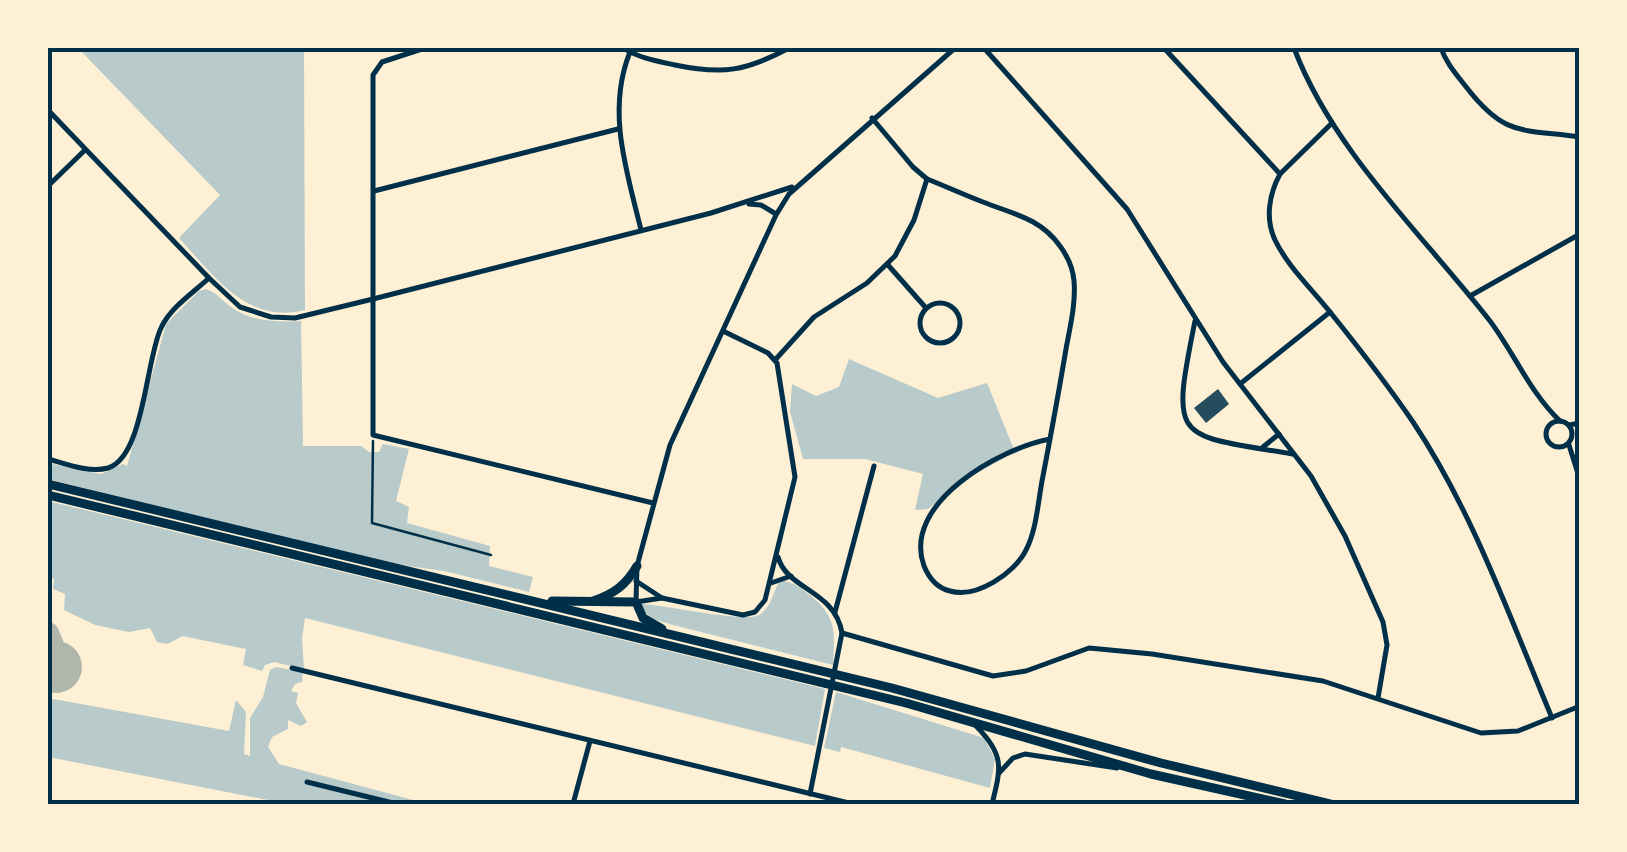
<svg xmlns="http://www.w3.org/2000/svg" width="1627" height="852" viewBox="0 0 1627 852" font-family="'Fira Sans Condensed',sans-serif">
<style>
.green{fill:#b9caca}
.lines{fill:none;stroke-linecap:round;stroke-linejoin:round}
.taxiway{stroke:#b1b6ab;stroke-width:22}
.runway{stroke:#b1b6ab;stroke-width:52}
.building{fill:#264d5e}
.path{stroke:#003049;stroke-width:2.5}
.minor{stroke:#003049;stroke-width:5}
.tertiary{stroke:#003049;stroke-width:5}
.motorway{stroke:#003049;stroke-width:9}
.neatline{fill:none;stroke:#003049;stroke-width:4}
</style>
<rect width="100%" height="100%" fill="#fdf0d5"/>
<!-- green -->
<g class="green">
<path d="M78,48h226l1,262c-57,15 -91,-34 -126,-72l41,-43z"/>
<path d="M206,289c12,4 17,13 28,20 20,13 44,13 67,12l2,125h58l8,6h10l4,-8 26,5 -13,52 13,6 -2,16 83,23 -1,20 44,11 -4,15 -85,-21 -57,-8 -339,-84v-16l53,11 22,-10 4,2 39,-142 33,-33z"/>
<polygon points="849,359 938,398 987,383 1015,452 970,477 928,509 915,510 923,474 865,459 803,459 790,412 792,384 816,396 839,387"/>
<polygon points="48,501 825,689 815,746 305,618 302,638 304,669 274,662 265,665 262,671 243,665 246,649 182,636 168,644 157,642 150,628 129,632 95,625 64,610 65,594 53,589 54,579 48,576"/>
<path d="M784,581c10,2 14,5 22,11 31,24 29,36 27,73l-160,-40c-12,-4 -29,-6 -31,-21 24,1 103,19 117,11 11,-6 14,-22 20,-33z"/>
<polygon points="276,667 303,672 302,682 295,684 291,691 298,693 296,703 307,722 301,726 288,720 288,729 272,737 268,747 279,764 428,804 288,804 48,757 48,698 229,731 236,700 246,712 244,754 250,756 250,718 263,697 270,670"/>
<polygon points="836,692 984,738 995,759 990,788 841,747 840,752 824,748"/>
</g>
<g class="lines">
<!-- taxiway -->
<polyline class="taxiway" points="48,633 53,645 51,666"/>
<!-- runway -->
<polyline class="runway" points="48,665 56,667"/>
</g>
<!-- building -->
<polygon class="building" points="1218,389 1229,404 1206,423 1194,408"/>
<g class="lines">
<!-- path -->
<polyline class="path" points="373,441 372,523 491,555"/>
<!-- minor -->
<g class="minor">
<polyline points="425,48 382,62 373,75 373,435 653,503"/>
<path d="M623,48c16,10 34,13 52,17 48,10 71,6 114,-17"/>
<polyline points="984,48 1127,209 1223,362 1311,476 1345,536 1383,622 1387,645 1378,698"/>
<polyline points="1164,48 1280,174"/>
<path d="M1441,48c5,15 16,27 26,40 38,49 55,41 113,49"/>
<path d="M630,52c-24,59 -3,120 11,178"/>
<polyline points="48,110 209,278 240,307 271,317 295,318 373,299 711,213 792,187"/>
<path d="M872,118l41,49 14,12c18,7 37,16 56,23 30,12 57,16 77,44 8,11 13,22 14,35 2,22 -4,46 -8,68 -7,42 -15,85 -23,127 -5,24 -6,53 -17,74 -11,23 -50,49 -76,41 -13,-3 -21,-13 -26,-25 -23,-63 77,-118 126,-127"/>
<path d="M1332,123l-52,51c-11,20 -15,45 -5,66 13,27 37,49 55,72 29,36 57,72 83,110 60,90 97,196 139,296"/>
<polyline points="48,186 85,150"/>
<polyline points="374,191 618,129"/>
<polyline points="749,204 761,205 776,214"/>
<polyline points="888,265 926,308"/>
<polyline points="1470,296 1580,234"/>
<circle cx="940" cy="323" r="20"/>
<path d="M1195,321c-25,123 -20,113 97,133"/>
<polyline points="723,331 768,353 777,363 795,477 765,600 755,612 743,615 662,598 636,602 637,566 670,445 776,215 789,194 955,48"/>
<polyline points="775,360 814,317 867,283 895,256 914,220 927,179"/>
<polyline points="1240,384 1330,312"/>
<polyline points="1569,425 1580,423"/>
<polyline points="1263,447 1279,434"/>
<path d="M48,459c18,5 41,14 60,9 36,-11 38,-109 53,-140 9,-20 32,-35 48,-50"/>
<path d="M778,557c9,33 57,33 64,76l-32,161"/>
<polyline points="636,581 662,598"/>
<polyline points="771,583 791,576"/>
<polyline points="835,612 874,466"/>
<polyline points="842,633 993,676 1026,671 1089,648 1152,654 1323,681 1481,733 1518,731 1580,706"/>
<polyline points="292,668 853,804"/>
<path d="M976,726c29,29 25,42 16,78"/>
<polyline points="999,773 1013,758 1025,754 1117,768"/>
<polyline points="307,782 397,804"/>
<polyline points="573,804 590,741"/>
</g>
<!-- tertiary -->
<g class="tertiary">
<path d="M1294,48c39,103 129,187 196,273 24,32 41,73 70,100"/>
<circle cx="1559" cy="434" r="13"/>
<polyline points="1569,445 1580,480"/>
</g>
<!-- motorway -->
<g class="motorway">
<polyline points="48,484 892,688 1161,763 1331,804"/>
<polyline points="48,495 906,703 1151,774 1285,804"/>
<polyline points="552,601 636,602 643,618 662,629"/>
<path d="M593,601c21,-7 33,-16 44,-35"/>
</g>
</g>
<!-- border -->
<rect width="1627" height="852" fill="none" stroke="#fdf0d5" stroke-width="100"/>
<rect x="50" y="50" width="1527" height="752" class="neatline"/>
</svg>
